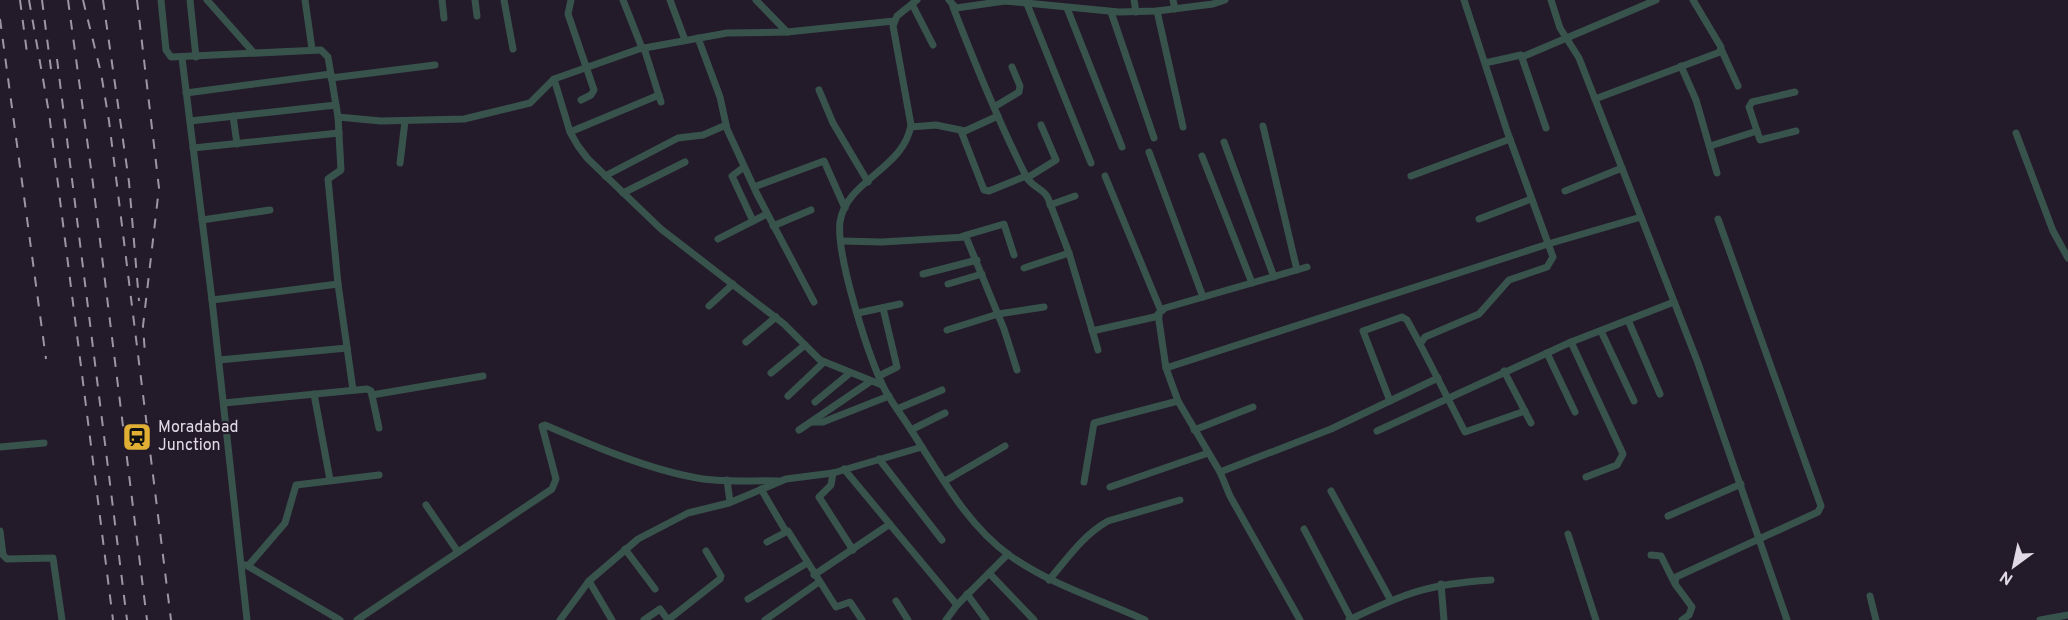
<svg xmlns="http://www.w3.org/2000/svg" width="2068" height="620" viewBox="0 0 2068 620" font-family="Overpass,sans-serif">
<style>
.lines{fill:none;stroke-linecap:round;stroke-linejoin:round}
.street{stroke:#38534b;stroke-width:7}
.rail{stroke:#9d96a3;stroke-width:2;stroke-dasharray:10 10;stroke-linecap:butt}
.labels{text-anchor:middle;dominant-baseline:central;stroke-width:4.5;stroke-linejoin:round;paint-order:stroke}
.poi-label{font-size:16px;fill:#e1dae6;stroke:#231a2a;text-anchor:start}
</style>
<rect width="100%" height="100%" fill="#231a2a"/>
<g class="lines">
<!-- street -->
<g class="street">
<polyline points="161,0 166,50 171,57 321,50 328,57 338,117 381,121 464,119 530,103 554,79 639,49 727,33 787,32 894,21"/>
<polyline points="190,0 196,57"/>
<polyline points="207,0 254,53"/>
<polyline points="305,0 312,49"/>
<polyline points="442,0 444,18"/>
<polyline points="475,0 477,16"/>
<polyline points="504,0 513,49"/>
<polyline points="571,0 568,14 594,90 591,95 581,100"/>
<polyline points="623,0 642,48"/>
<polyline points="670,0 685,40"/>
<polyline points="756,0 787,32"/>
<path d="M917,0l-20,16 -4,10 18,99c-7,44 -65,55 -71,97 -4,33 27,129 42,162 7,16 20,31 29,46 28,43 56,95 98,125 42,30 90,44 136,65"/>
<polyline points="949,0 956,8 1005,1 1119,12 1157,11 1213,4 1225,0"/>
<polyline points="1134,0 1136,12"/>
<polyline points="1173,0 1175,9"/>
<polyline points="1464,0 1507,131 1553,257 1547,267 1509,280 1479,314 1425,337 1420,344 1465,432 1525,411"/>
<polyline points="1551,0 1560,28 1579,58 1698,363 1787,620"/>
<polyline points="912,4 933,45"/>
<polyline points="1027,4 1091,163"/>
<path d="M953,7c22,57 45,114 73,169 5,11 17,12 22,22l21,55 29,97"/>
<polyline points="1067,8 1122,147"/>
<polyline points="1157,11 1183,127"/>
<polyline points="1111,12 1154,138"/>
<polyline points="698,38 720,97 727,129 757,194 814,302"/>
<polyline points="644,48 661,102"/>
<polyline points="1721,49 1738,86"/>
<polyline points="1522,57 1656,0"/>
<polyline points="182,58 212,300 247,620"/>
<polyline points="1485,63 1521,55 1546,128"/>
<polyline points="1681,66 1696,100 1717,173"/>
<polyline points="331,78 435,65"/>
<polyline points="554,79 570,132 578,146 588,159 661,229 784,324 820,360 882,385"/>
<polyline points="819,90 833,123 868,182"/>
<polyline points="1795,92 1752,102 1749,107 1760,140 1796,131"/>
<polyline points="186,93 331,74"/>
<polyline points="1595,99 1720,52 1721,47 1693,0"/>
<polyline points="994,107 1019,92 1020,86 1012,67"/>
<polyline points="233,116 237,144"/>
<polyline points="338,117 341,170 328,179 338,284 353,390"/>
<polyline points="190,121 336,105"/>
<polyline points="1263,126 1297,270"/>
<polyline points="911,127 936,125 965,131 998,116"/>
<polyline points="961,131 984,190 989,191 1026,176"/>
<polyline points="570,132 659,95"/>
<polyline points="2016,133 2053,231 2068,258"/>
<polyline points="1224,142 1274,277"/>
<polyline points="1710,146 1757,131"/>
<polyline points="193,148 339,133"/>
<polyline points="1149,152 1203,297"/>
<polyline points="1202,156 1252,283"/>
<polyline points="400,163 405,121"/>
<polyline points="744,167 732,176 753,221"/>
<polyline points="605,176 678,138 703,135 726,125"/>
<polyline points="1105,176 1161,311"/>
<polyline points="1411,176 1510,139"/>
<polyline points="1027,178 1056,160 1041,125"/>
<polyline points="754,187 824,161 845,208"/>
<polyline points="1565,191 1622,168"/>
<polyline points="623,193 685,162"/>
<polyline points="1050,205 1075,196"/>
<polyline points="1479,219 1531,199"/>
<polyline points="202,220 270,210"/>
<polyline points="773,226 811,210"/>
<polyline points="963,236 1004,224 1014,255"/>
<polyline points="718,239 767,214"/>
<polyline points="842,241 882,242 966,237 1004,329 1017,370"/>
<polyline points="1024,268 1069,253"/>
<polyline points="923,274 977,260"/>
<polyline points="948,284 982,274"/>
<polyline points="212,300 338,284"/>
<polyline points="709,306 733,284"/>
<polyline points="858,313 900,304"/>
<polyline points="1628,320 1660,394"/>
<polyline points="947,330 998,314 1044,307"/>
<polyline points="1092,331 1159,316"/>
<polyline points="1601,331 1634,401"/>
<polyline points="746,342 776,317"/>
<polyline points="1571,342 1623,454 1617,465 1586,477"/>
<polyline points="1547,353 1575,412"/>
<polyline points="219,360 347,348"/>
<polyline points="1166,368 1548,244 1641,217"/>
<polyline points="1504,371 1531,423"/>
<polyline points="771,373 805,345"/>
<polyline points="879,376 897,367 883,308"/>
<polyline points="314,394 330,480"/>
<polyline points="372,395 483,376"/>
<polyline points="788,396 824,362"/>
<polyline points="1390,401 1363,331 1402,317 1407,320 1420,344"/>
<polyline points="815,402 850,373"/>
<polyline points="224,403 367,389 371,391 379,428"/>
<polyline points="897,409 942,390"/>
<polyline points="811,422 823,422 889,396"/>
<polyline points="799,430 871,381"/>
<polyline points="911,430 945,413"/>
<polyline points="1194,430 1253,407"/>
<polyline points="1377,431 1571,342 1674,302"/>
<polyline points="0,447 44,443"/>
<polyline points="879,459 942,540"/>
<polyline points="844,469 957,605"/>
<polyline points="1220,472 1331,429 1438,378"/>
<polyline points="833,473 831,485 819,497 853,550"/>
<polyline points="727,480 730,502"/>
<polyline points="945,481 1005,446"/>
<polyline points="1084,482 1094,423 1178,401"/>
<polyline points="1110,487 1208,453"/>
<polyline points="761,489 785,530"/>
<polyline points="1331,491 1390,599"/>
<polyline points="426,505 458,552"/>
<polyline points="1668,516 1741,484"/>
<polyline points="1304,529 1351,619"/>
<polyline points="0,531 3,555 7,559 53,558 62,620"/>
<polyline points="1568,534 1596,620"/>
<polyline points="767,542 788,531 836,607 850,602 862,620"/>
<polyline points="625,549 655,589"/>
<polyline points="1651,555 1661,556 1674,582"/>
<polyline points="246,565 340,620"/>
<polyline points="248,566 285,523 296,485 379,475"/>
<polyline points="989,573 1034,620"/>
<polyline points="814,575 890,524"/>
<path d="M1049,580c18,-21 34,-45 59,-59l72,-21"/>
<polyline points="589,581 612,620"/>
<polyline points="1441,584 1444,620"/>
<polyline points="967,594 986,620"/>
<polyline points="1870,596 1876,620"/>
<polyline points="748,599 807,563"/>
<polyline points="896,601 908,620"/>
<path d="M357,620l195,-131 4,-10 -14,-53 3,-1c46,20 102,44 152,53 26,5 56,2 82,3"/>
<polyline points="560,620 589,581 638,539 688,513 729,503 786,479 833,473 922,447"/>
<polyline points="644,620 660,609 668,620 720,579 721,576 706,551"/>
<polyline points="765,620 819,582"/>
<polyline points="946,620 957,605 1008,554"/>
<polyline points="1300,620 1230,496 1220,472 1178,401 1166,368 1158,314 1165,308 1307,267"/>
<path d="M1349,620c56,-27 79,-36 142,-40"/>
<polyline points="1682,620 1689,615 1692,607 1675,584 1676,577 1818,512 1821,506 1718,219"/>
<polyline points="2040,620 2068,615"/>
</g>
<!-- rail -->
<g class="rail">
<polyline points="20,0 27,53"/>
<polyline points="29,0 49,113 113,620"/>
<polyline points="42,0 51,69"/>
<polyline points="68,0 92,176 147,620"/>
<polyline points="83,0 101,73 109,121 171,620"/>
<polyline points="103,0 129,182 139,301"/>
<polyline points="137,0 159,188 143,326 145,354"/>
<polyline points="0,19 46,359"/>
<polyline points="57,59 127,620"/>
</g>
</g>
<!-- icons -->
<defs>
<g id="station-square" transform="scale(1.5)"><rect x="-9" y="-9" width="18" height="18" rx="4" fill="#e1af34" stroke="#231a2a"/><path d="M-3-6H3Q5-6 5-4V2Q5 4 3 4L4.5 6H3L1.5 4h-3L-3 6H-4.5L-3 4Q-5 4-5 2V-4Q-5-6-3-6ZM-3.5-4v3h7v-3ZM-3.5 1v1.5H-2V1ZM2 1v1.5H3.5V1Z" fill="#111"/></g>
</defs>
<g fill-rule="evenodd">
<use href="#station-square" x="137" y="437"/>
</g>
<g class="labels">
<!-- poi labels -->
<g class="poi-label">
<text x="158" y="428">Moradabad<tspan x="158" dy="18">Junction</tspan></text>
</g>
</g>
<!-- north arrow -->
<g transform="translate(2014 566) rotate(213)" stroke="#231a2a" stroke-width="4.5" paint-order="stroke">
<path d="M0-4.5L10 22L0 15L-10 22Z" fill="#e1dae6"/>
<text y="-9" font-size="16" font-weight="bold" text-anchor="middle" fill="#e1dae6">N</text>
</g>
</svg>
